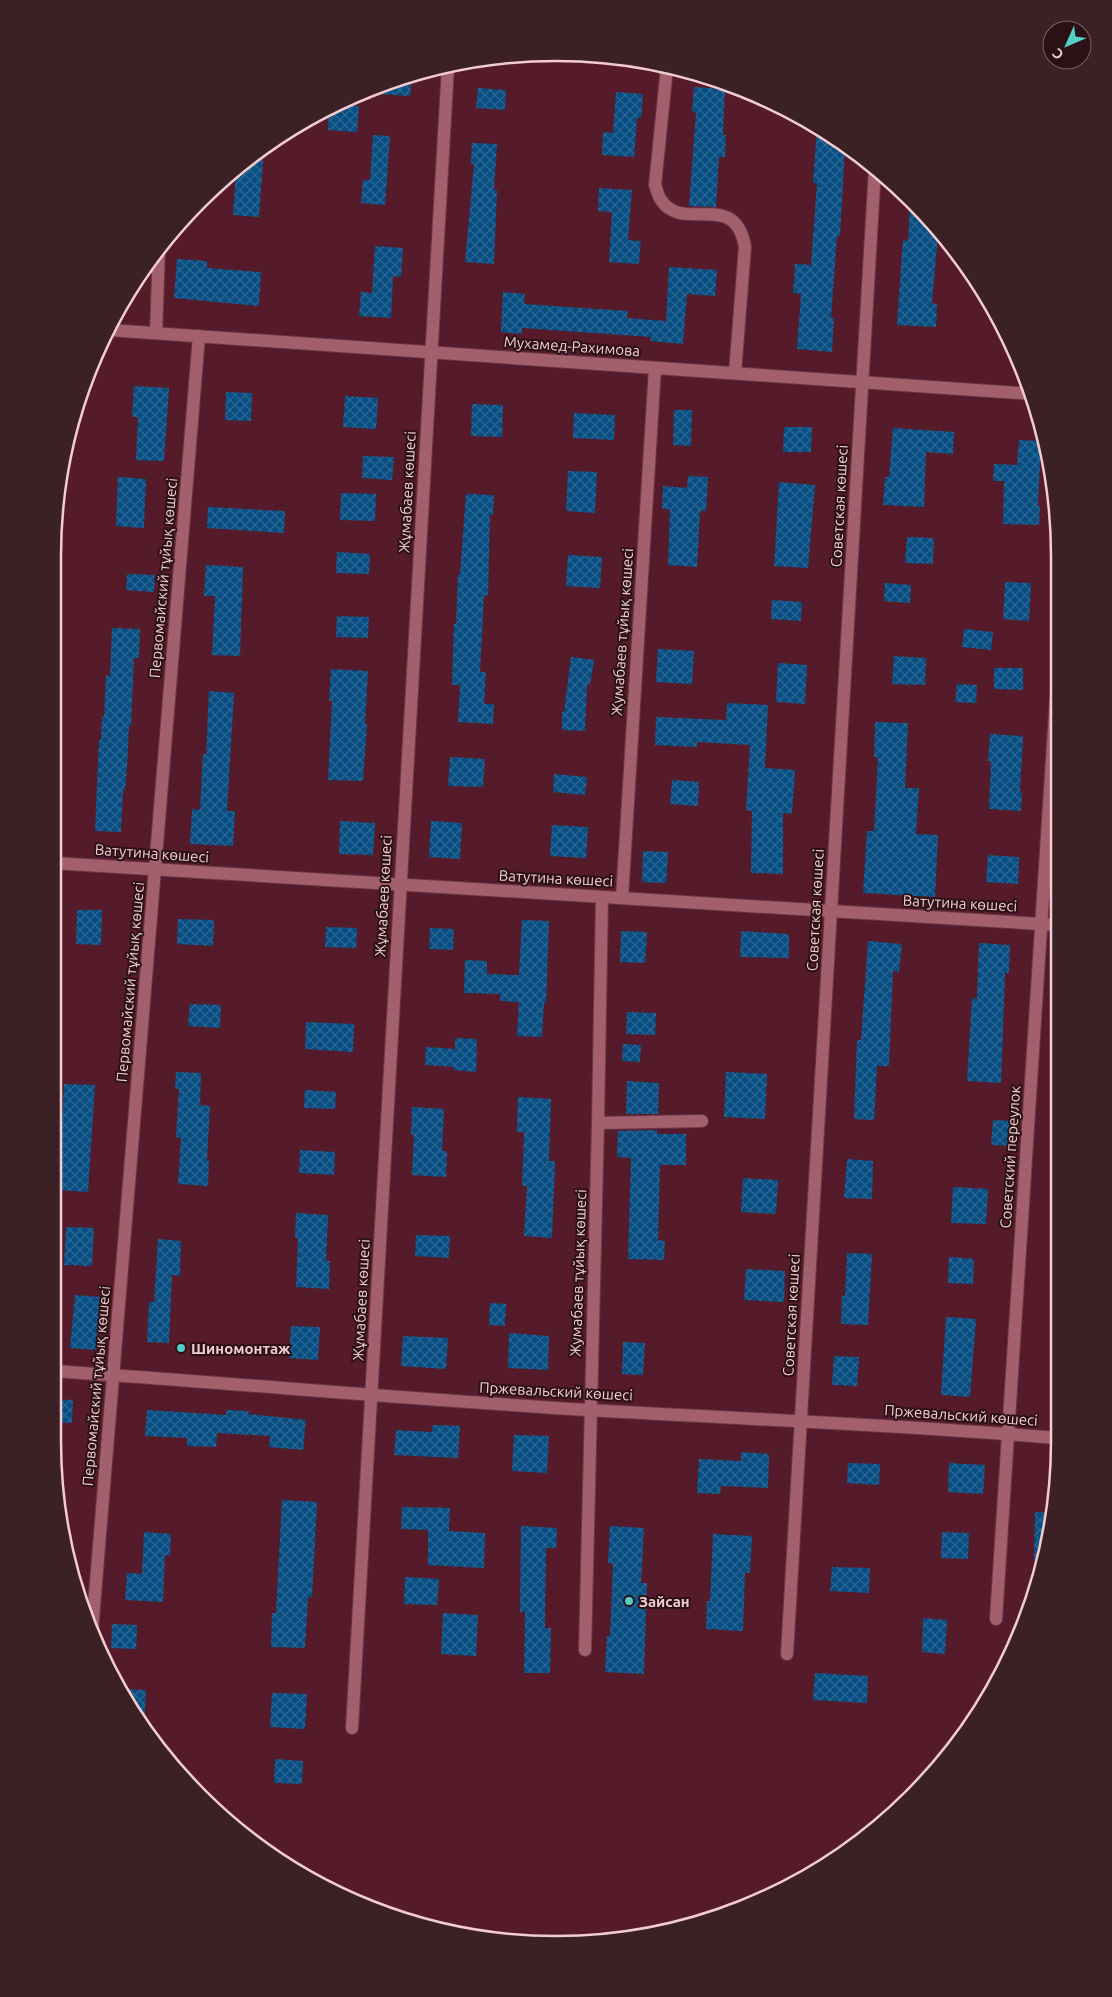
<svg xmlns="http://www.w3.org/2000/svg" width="1112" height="1997" viewBox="0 0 1112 1997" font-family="Ubuntu,sans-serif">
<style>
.building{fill:url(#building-cross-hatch)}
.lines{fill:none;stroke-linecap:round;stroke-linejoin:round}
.minor-casing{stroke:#6c3947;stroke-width:14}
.minor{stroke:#a2606c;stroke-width:12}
.poi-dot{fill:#55cec5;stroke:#2b1116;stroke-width:2}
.labels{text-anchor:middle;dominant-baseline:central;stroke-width:4;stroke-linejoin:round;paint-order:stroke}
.street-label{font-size:15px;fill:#f2ccd1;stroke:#2b1116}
.poi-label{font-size:15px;font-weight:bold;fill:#f2ccd1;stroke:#2b1116;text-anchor:start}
.rim{fill:none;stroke:#f2ccd1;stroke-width:2.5}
</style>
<defs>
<pattern id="building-cross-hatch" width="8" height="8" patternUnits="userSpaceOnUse" patternTransform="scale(1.25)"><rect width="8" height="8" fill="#074e82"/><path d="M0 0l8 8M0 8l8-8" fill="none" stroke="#2c6693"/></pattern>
</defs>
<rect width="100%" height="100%" fill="#561b2a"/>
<!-- building -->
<g class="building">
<polygon points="412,75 410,96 364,93 399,80"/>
<polygon points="694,87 725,89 723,135 726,135 725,157 719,157 716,207 689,206 696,112 692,112"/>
<polygon points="478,88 506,90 505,110 476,108"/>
<polygon points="616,92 643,94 641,118 637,118 634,157 602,155 603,132 613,133"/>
<polygon points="334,104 359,106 357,132 328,130 329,107"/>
<polygon points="817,127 845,147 840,236 837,236 831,318 834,318 832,352 797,349 801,294 793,293 795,264 811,265 817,183 813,183"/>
<polygon points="373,135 390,136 385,205 361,203 363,180 370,180"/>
<polygon points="472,143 497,144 494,189 497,190 494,264 465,262 474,164 471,164"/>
<polygon points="264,148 259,217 233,215 236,169 249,157"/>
<polygon points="599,188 632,190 628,240 641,241 639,264 609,262 612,212 598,211"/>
<polygon points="910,202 938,234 932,303 937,304 936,327 897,325 903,240 908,241"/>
<polygon points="375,246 403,248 401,277 393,276 391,318 359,316 361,292 372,293"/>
<polygon points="177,259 207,261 207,268 261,272 259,306 174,298"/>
<polygon points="669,267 717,270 715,296 687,294 683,344 650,341 651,337 522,328 522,334 501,332 503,292 525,294 524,304 628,311 627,318 666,321"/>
<polygon points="134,386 169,388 164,461 136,460 138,417 132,417"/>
<polygon points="226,392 252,393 251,421 225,420"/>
<polygon points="345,396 378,398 376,429 343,427"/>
<polygon points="472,404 503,405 502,437 471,436"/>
<polygon points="674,410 692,410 691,446 673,445"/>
<polygon points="574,413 615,415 614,440 573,438"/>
<polygon points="784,427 812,427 811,452 783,452"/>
<polygon points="893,428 954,432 953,454 926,452 924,507 883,505 885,477 889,477"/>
<polygon points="1019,440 1041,441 1038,505 1040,506 1039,525 1003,524 1004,481 993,481 994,464 1017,465"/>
<polygon points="363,456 394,457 392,480 362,478"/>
<polygon points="568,471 597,472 595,513 566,511"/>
<polygon points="688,476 708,477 706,511 700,511 697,567 668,565 670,509 662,509 663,486 687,488"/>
<polygon points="118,477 146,479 144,528 116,526"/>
<polygon points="779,482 815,485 808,568 774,566"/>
<polygon points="341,493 376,494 375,521 340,520"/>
<polygon points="466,494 494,495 493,515 490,515 488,596 484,595 480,672 486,672 484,704 494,704 493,724 458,722 460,685 452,685 454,624 456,624 458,574 460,574"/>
<polygon points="208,507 285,511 284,533 207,528"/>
<polygon points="907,537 934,538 933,564 905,563"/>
<polygon points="337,552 370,554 369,574 336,573"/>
<polygon points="568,555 602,557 600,588 566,586"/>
<polygon points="206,565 243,567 240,656 212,655 215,596 204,596"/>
<polygon points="127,574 155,575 154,592 126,590"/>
<polygon points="1005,582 1031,583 1029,621 1003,619"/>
<polygon points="885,583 911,585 910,603 884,601"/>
<polygon points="772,600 802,602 801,621 771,619"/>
<polygon points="337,616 369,617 368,638 336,637"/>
<polygon points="112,628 140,629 139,658 134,658 131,726 129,726 127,768 125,790 123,790 121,832 95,831 99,740 101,740 102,717 104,717 106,675 110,676"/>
<polygon points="964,629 993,632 991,650 962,647"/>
<polygon points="658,649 694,651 692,684 656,682"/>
<polygon points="894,656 926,658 925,685 892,684"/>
<polygon points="571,657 594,660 590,685 587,684 585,731 562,730 562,712 564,712"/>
<polygon points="778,663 807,665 805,704 776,702"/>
<polygon points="994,668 1023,668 1023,690 994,689"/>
<polygon points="331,669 368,671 365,724 367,724 363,781 328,780 332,701 329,701"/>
<polygon points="957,684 977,685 976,703 955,702"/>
<polygon points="209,691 234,693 227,811 235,811 233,846 190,844 192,809 200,810 203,754 206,755"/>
<polygon points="727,703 768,705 765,768 795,770 792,814 783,813 783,874 751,873 752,811 746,810 750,745 697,742 697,747 655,745 656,717 726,720"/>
<polygon points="875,722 908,723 905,788 919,788 916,834 938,835 935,897 863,893 867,831 874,831 878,757 874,757"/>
<polygon points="990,734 1023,736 1020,792 1022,792 1021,811 989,809 991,761 988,761"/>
<polygon points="450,757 485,759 483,787 448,786"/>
<polygon points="554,774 587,777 585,795 553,792"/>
<polygon points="672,780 699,782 698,806 670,804"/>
<polygon points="340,821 375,823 373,855 339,854"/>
<polygon points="431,821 462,823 460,859 429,857"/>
<polygon points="552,825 588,827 586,858 550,856"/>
<polygon points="643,851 668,852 666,883 642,882"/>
<polygon points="988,855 1019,857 1018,884 986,882"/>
<polygon points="77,910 102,910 101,945 76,944"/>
<polygon points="178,919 214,920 213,946 177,944"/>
<polygon points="522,920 549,921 546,1003 544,1003 542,1037 517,1036 519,1002 500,1001 500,994 464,993 465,960 487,961 487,974 519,975"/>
<polygon points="326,927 357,928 356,948 325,947"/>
<polygon points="430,928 454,929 453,950 429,949"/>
<polygon points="621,931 647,932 645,963 620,962"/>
<polygon points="741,931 789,934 789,958 740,957"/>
<polygon points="868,941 902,944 899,972 893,971 889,1066 877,1066 874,1120 854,1119 857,1040 861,1040"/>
<polygon points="979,943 1010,945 1009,973 1005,973 1001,1083 967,1081 972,998 977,999"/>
<polygon points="190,1004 221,1005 220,1028 188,1026"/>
<polygon points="627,1012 656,1013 655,1035 626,1034"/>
<polygon points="306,1022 354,1024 353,1052 305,1049"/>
<polygon points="455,1038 477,1039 476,1072 454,1070 454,1067 425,1065 426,1047 455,1049"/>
<polygon points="623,1044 641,1045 640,1062 622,1061"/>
<polygon points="176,1072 201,1073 200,1105 210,1106 207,1160 209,1160 208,1186 178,1184 181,1138 176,1137 179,1089 175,1089"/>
<polygon points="726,1072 767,1074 765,1119 724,1117"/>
<polygon points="627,1081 659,1083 658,1114 626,1114"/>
<polygon points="64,1084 95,1085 88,1192 57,1190 59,1157 60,1157"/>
<polygon points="305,1090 336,1092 335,1109 304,1108"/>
<polygon points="518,1097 551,1099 549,1161 555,1161 552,1238 524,1236 527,1186 522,1186 524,1132 517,1132"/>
<polygon points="412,1107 444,1109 442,1151 447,1151 446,1177 412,1175 414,1135 411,1135"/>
<polygon points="993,1120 1014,1121 1013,1146 991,1145"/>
<polygon points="657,1130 657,1134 686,1134 686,1165 660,1165 658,1240 665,1241 664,1260 628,1259 631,1158 617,1157 618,1131"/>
<polygon points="300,1150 335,1152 334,1175 299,1173"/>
<polygon points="847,1159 873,1161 872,1199 844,1198"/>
<polygon points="743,1178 778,1180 776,1214 741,1212"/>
<polygon points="953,1187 988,1189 986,1224 951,1223"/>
<polygon points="296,1213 328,1215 326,1261 330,1261 329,1289 296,1287 298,1238 295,1238"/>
<polygon points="66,1227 94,1228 92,1266 64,1265"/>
<polygon points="416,1235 450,1236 449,1258 415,1256"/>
<polygon points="158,1239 181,1241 180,1276 172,1275 169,1343 147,1342 149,1302 154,1302"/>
<polygon points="847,1253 872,1254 868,1325 841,1324 842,1296 845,1296"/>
<polygon points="949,1257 974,1259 973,1284 948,1283"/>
<polygon points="746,1269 785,1271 784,1302 744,1300"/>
<polygon points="75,1295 101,1297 96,1350 70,1348"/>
<polygon points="490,1303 506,1304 505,1326 489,1325"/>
<polygon points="946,1317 976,1319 970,1397 941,1395"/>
<polygon points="291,1326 320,1327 318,1360 289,1358"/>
<polygon points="509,1333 549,1336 548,1370 508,1368"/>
<polygon points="403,1336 448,1338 446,1369 401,1366"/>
<polygon points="623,1342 645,1343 643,1375 622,1374"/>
<polygon points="834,1356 859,1357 857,1386 832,1385"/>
<polygon points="53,1399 73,1400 72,1423 53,1422"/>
<polygon points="147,1410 226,1415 226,1410 249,1411 248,1414 306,1420 303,1450 269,1447 270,1436 217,1433 216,1447 187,1446 187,1438 145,1436"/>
<polygon points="433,1425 460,1426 458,1458 394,1455 396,1430 432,1432"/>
<polygon points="514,1435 549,1436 547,1473 512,1471"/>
<polygon points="741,1452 769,1454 768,1488 721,1486 720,1494 697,1493 699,1459 741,1461"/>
<polygon points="848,1463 880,1464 879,1485 847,1483"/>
<polygon points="949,1463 985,1465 983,1494 948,1492"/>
<polygon points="282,1500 317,1502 312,1597 308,1597 305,1648 271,1647 272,1613 276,1613"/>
<polygon points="402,1507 450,1508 449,1531 485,1533 484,1568 428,1565 428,1530 401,1529"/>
<polygon points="1035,1512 1052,1513 1044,1561 1034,1560"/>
<polygon points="521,1526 557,1528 556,1548 546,1548 545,1628 551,1628 550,1673 524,1673 525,1612 520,1612"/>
<polygon points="610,1526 644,1528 641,1583 647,1583 644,1674 605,1672 607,1636 610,1636 613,1564 608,1563"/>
<polygon points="144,1532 171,1534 170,1556 165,1555 163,1602 125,1600 127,1573 142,1574"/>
<polygon points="942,1532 969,1533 968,1559 941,1558"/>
<polygon points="713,1534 752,1536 750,1573 745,1573 743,1631 706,1629 707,1601 710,1601"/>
<polygon points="832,1567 870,1568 869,1593 830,1591"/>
<polygon points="405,1577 439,1579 437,1605 404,1604"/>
<polygon points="443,1613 478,1615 476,1656 441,1654"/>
<polygon points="923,1618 947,1620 945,1654 922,1652"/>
<polygon points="112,1624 137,1625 136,1649 111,1648"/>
<polygon points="815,1673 868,1676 867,1703 813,1700"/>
<polygon points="118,1689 146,1690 144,1729 120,1692"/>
<polygon points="272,1693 307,1694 305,1729 270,1727"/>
<polygon points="275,1759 303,1761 302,1784 274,1783"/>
</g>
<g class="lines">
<!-- minor casing -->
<g class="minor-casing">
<g id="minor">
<path d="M667,67l-12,118c2,5 3,11 6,15 22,34 74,-12 84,47l-10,126"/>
<polyline points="109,330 1033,394"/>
<polyline points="156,333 159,250"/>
<polyline points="53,863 1057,925"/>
<polyline points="622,898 655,368"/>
<polyline points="598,1123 702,1121"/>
<path d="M53,1371c178,12 356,28 535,39 157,9 314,15 470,28"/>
<polyline points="996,1619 1056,698"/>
<polyline points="92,1631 199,336"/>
<polyline points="585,1650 598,1123 602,897"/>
<polyline points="787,1654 875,168"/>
<polyline points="352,1728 448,66"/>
</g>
</g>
<!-- minor -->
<use href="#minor" class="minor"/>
</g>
<!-- markers -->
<g class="poi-dot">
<circle cx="181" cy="1348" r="5"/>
<circle cx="629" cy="1601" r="5"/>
</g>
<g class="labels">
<!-- street labels -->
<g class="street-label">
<text transform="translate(572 346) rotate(4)">Мухамед-Рахимова</text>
<text transform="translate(407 492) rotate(-87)">Жұмабаев көшесі</text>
<text transform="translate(839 506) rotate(-87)">Советская көшесі</text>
<text transform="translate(163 578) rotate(-85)">Первомайский тұйық көшесі</text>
<text transform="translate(622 632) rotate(-86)">Жумабаев тұйық көшесі</text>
<text transform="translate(152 853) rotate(4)">Ватутина көшесі</text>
<text transform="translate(556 878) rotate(3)">Ватутина көшесі</text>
<text transform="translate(383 896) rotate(-87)">Жұмабаев көшесі</text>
<text transform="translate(960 903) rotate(3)">Ватутина көшесі</text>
<text transform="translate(815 910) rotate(-87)">Советская көшесі</text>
<text transform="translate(130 982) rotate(-85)">Первомайский тұйық көшесі</text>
<text transform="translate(1010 1157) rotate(-86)">Советский переулок</text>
<text transform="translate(578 1273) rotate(-88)">Жумабаев тұйық көшесі</text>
<text transform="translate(361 1300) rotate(-87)">Жұмабаев көшесі</text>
<text transform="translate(791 1315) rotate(-87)">Советская көшесі</text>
<text transform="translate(96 1386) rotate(-85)">Первомайский тұйық көшесі</text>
<text transform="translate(556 1391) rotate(3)">Пржевальский көшесі</text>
<text transform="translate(961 1415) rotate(4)">Пржевальский көшесі</text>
</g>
<!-- poi labels -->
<g class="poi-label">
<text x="191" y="1348">Шиномонтаж</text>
<text x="639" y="1601">Зайсан</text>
</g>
</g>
<!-- crop -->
<path d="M0 0H1112V1997H0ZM556 61H556A495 495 0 0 1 1051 556V1441A495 495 0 0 1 556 1936H556A495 495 0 0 1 61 1441V556A495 495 0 0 1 556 61Z" fill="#3b2025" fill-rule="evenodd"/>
<path class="rim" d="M556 61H556A495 495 0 0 1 1051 556V1441A495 495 0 0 1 556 1936H556A495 495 0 0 1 61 1441V556A495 495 0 0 1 556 61Z"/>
<!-- north arrow -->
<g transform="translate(1067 45) rotate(225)"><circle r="24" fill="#2b1116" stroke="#7b5c61"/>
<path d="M0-4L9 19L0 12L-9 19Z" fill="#55cec5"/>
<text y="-8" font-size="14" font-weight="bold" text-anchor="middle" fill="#f2ccd1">С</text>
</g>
</svg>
